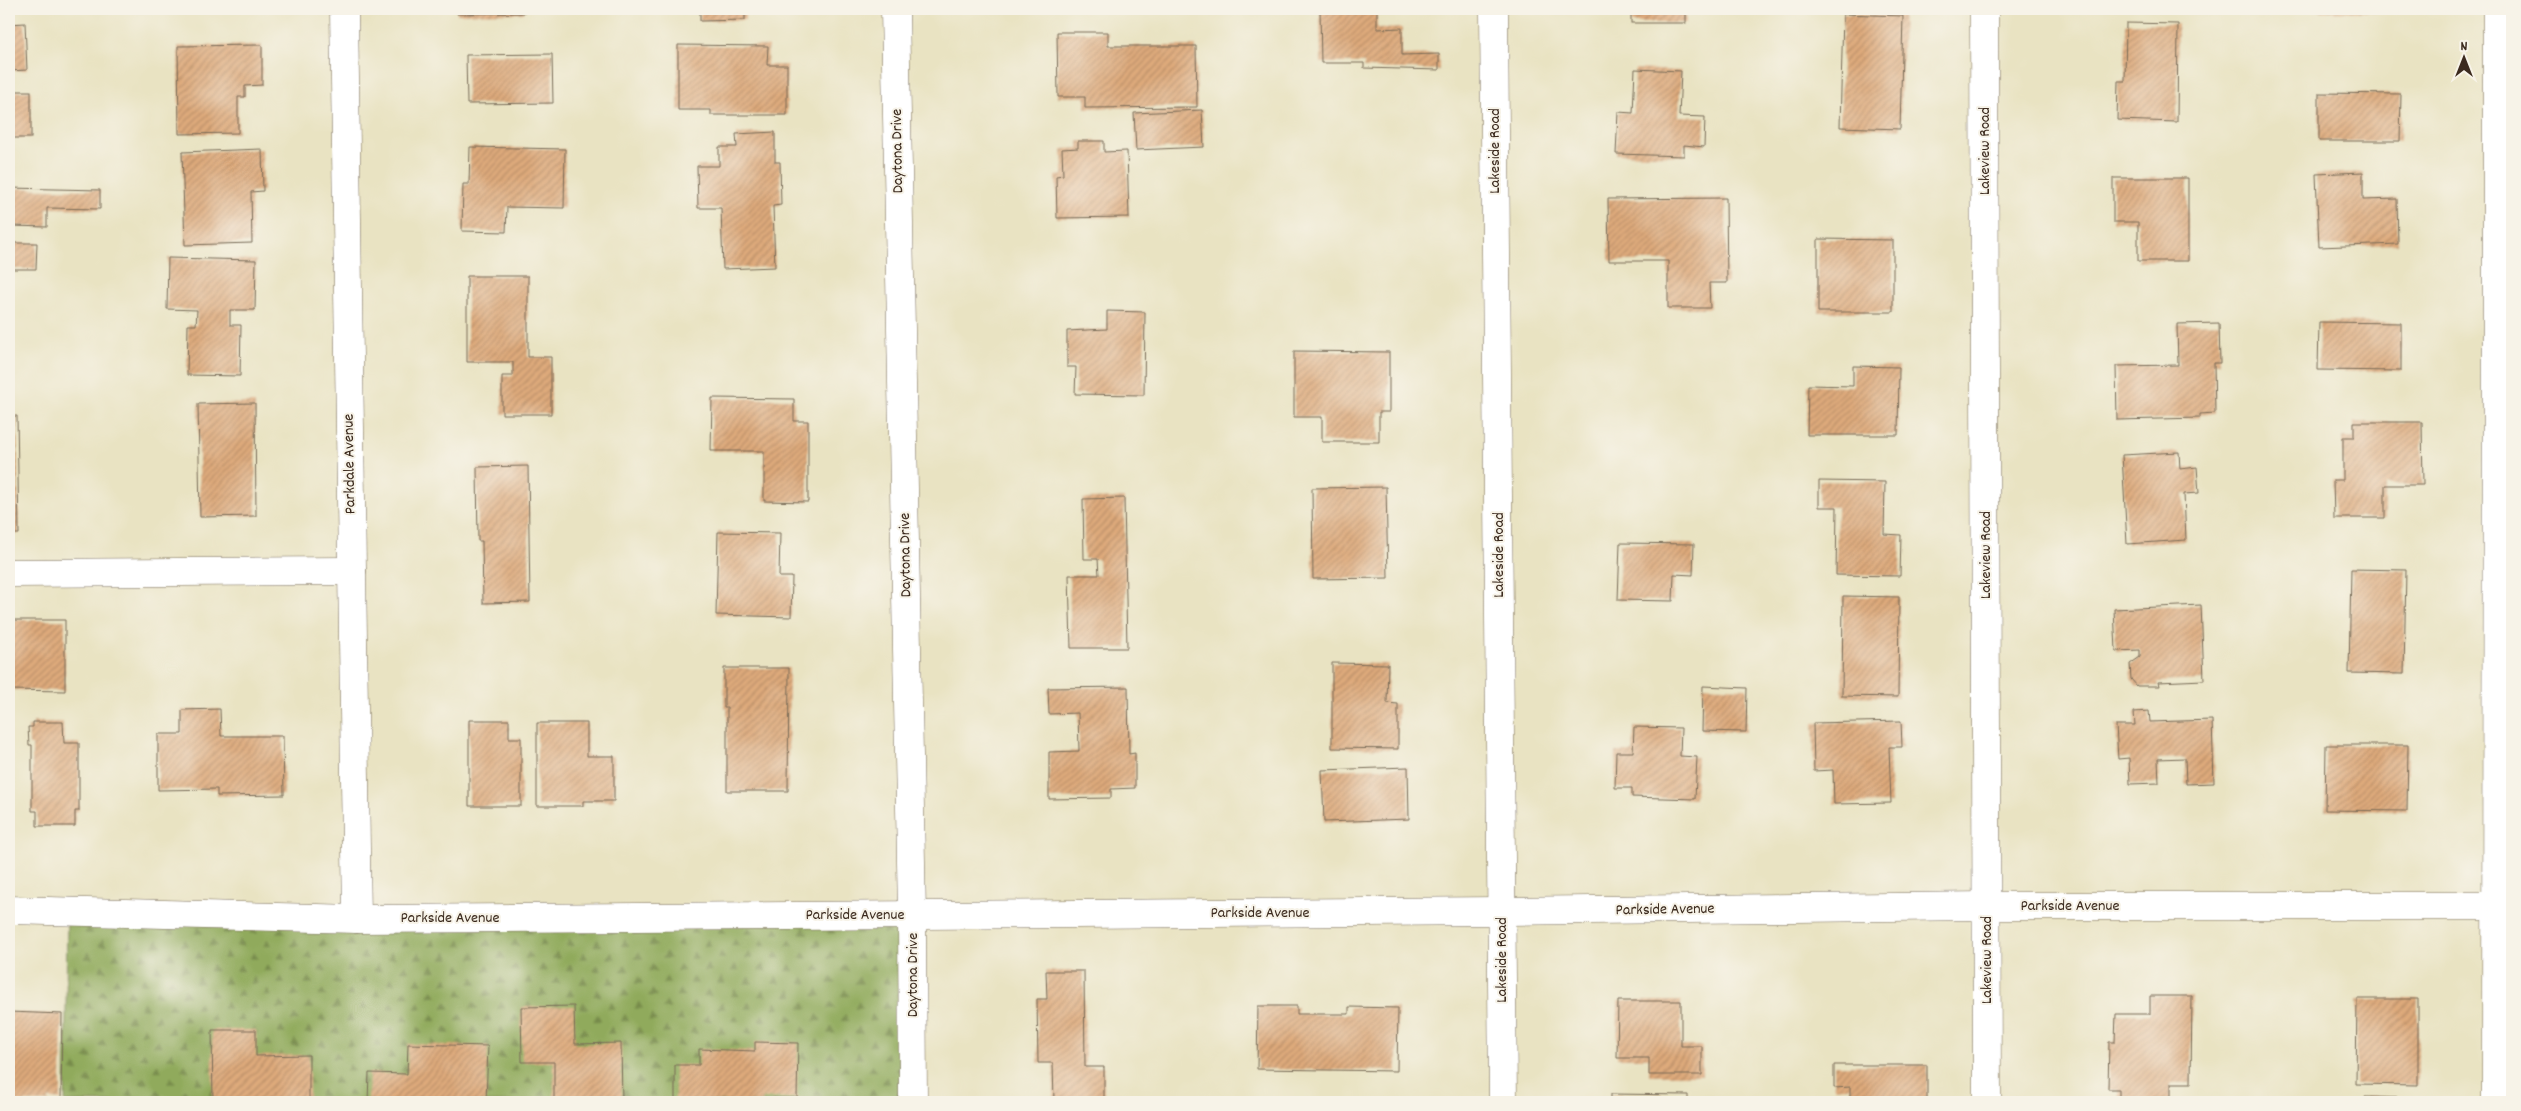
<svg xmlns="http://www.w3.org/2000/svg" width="2521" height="1111" viewBox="0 0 2521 1111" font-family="Dekko,sans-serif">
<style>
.forest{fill:url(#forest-firs);stroke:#666a3d}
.building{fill:url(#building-hatch)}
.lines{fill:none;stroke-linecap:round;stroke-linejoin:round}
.street-casing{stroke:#786b57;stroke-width:29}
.street{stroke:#fff;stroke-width:28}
.labels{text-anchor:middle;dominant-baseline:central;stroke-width:4;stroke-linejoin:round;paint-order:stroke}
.street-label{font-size:16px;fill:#3b2a1e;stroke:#f7f3e8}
</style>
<defs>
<pattern id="forest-firs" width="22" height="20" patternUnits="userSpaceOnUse" patternTransform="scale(1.25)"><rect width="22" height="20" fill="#90aa5c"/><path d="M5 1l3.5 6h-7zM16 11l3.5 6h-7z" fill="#778b4b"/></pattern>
<pattern id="building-hatch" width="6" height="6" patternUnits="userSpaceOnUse" patternTransform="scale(1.25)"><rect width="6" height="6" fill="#deaa7c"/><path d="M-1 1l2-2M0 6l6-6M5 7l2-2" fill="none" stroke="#b58b65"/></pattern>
</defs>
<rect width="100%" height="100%" fill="#f7f3e8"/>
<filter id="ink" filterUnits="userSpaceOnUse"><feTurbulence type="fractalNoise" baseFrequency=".02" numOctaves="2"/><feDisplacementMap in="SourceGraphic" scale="10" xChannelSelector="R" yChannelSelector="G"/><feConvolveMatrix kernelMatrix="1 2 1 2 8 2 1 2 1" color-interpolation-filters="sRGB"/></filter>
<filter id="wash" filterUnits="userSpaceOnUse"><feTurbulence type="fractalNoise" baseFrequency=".0096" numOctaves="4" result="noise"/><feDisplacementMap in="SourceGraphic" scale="20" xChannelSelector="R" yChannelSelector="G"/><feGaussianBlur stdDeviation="1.12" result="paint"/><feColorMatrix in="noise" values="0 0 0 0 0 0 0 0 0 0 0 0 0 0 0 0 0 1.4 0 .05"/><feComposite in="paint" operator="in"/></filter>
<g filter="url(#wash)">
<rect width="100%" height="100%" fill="#e9e3c2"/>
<!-- forest -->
<polygon class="forest" points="67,908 912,917 913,1102 65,1102"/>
<g id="blocks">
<!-- building -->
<g class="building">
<polygon points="457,9 524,9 524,13 457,14"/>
<polygon points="700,9 745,9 745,20 700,21"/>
<polygon points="1320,9 1377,9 1377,29 1402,28 1402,55 1439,54 1439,70 1364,68 1364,63 1321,63"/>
<rect x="1631" y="9" width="55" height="14"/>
<polygon points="2318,9 2403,9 2403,12 2318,11"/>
<polygon points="1843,14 1903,16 1900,129 1840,127"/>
<polygon points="25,23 27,70 9,71 9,24"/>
<polygon points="2126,23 2178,24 2177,122 2117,120 2118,81 2125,81"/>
<polygon points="1057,32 1108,32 1108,46 1196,46 1197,107 1085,108 1085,97 1058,97"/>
<polygon points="262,45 262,85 245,86 245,97 238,97 238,133 179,134 178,46"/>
<polygon points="678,45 768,46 767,65 787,65 787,115 711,115 711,110 678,110"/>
<polygon points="552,54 553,103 467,104 466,55"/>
<polygon points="1635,69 1681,71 1679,116 1705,117 1704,147 1684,145 1684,156 1616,154 1618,112 1633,113"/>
<rect x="9" y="91" width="22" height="47"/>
<polygon points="2319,93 2401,94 2400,141 2319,141"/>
<polygon points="1202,110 1204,147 1136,150 1134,113"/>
<polygon points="775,132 775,162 780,162 781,205 773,206 775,267 723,269 721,208 698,208 697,166 719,166 719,147 737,147 736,134"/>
<polygon points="1078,141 1104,141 1104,152 1127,151 1129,217 1057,218 1056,176 1063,175 1062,149 1078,148"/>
<polygon points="470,147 565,149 564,208 507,207 506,232 462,231 463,184 469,184"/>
<polygon points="262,149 263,191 251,192 252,243 185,245 182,152"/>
<polygon points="2363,172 2363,200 2397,199 2398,244 2319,247 2316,174"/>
<polygon points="2113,178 2188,178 2188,261 2138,261 2138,222 2113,222"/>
<polygon points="9,188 100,190 100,209 47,208 47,227 12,226 11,243 37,243 36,269 10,269 9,273"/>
<polygon points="1726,198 1727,283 1709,283 1710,308 1668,308 1668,261 1609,261 1608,199"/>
<polygon points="1818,239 1893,240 1893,312 1818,312"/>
<polygon points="168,258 256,260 255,310 230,310 230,325 241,325 240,376 187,375 188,325 196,325 197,310 167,309"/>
<polygon points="467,276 528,276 528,357 551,357 551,414 502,414 502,376 513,376 513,362 467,362"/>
<polygon points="1107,311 1145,312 1144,395 1075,394 1076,367 1067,367 1067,331 1107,329"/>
<polygon points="2319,322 2401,323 2401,371 2318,370"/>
<polygon points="2219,323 2220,363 2214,363 2215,413 2200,414 2200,418 2117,420 2116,366 2178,365 2177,324"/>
<polygon points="1294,351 1389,352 1389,412 1379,412 1379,442 1322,442 1322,417 1294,417"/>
<polygon points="1853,366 1899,367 1898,435 1807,435 1808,385 1853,386"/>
<polygon points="712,398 794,399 794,421 808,421 808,502 764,501 764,451 711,451"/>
<polygon points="255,403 256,516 200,517 198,404"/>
<polygon points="9,416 17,416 19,534 9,534"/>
<polygon points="2354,422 2422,422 2423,485 2385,485 2385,518 2334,518 2333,480 2343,480 2343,437 2354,437"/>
<polygon points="2179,452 2180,469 2197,467 2199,493 2184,494 2186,540 2127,544 2122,455"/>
<polygon points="528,466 530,602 483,603 482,541 478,541 477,467"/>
<polygon points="1819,481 1885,482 1884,534 1901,535 1900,576 1836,575 1837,507 1819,507"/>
<polygon points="1386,487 1388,578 1313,579 1312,488"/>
<polygon points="1124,498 1127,648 1071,648 1069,575 1099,575 1098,559 1084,559 1083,499"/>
<polygon points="718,532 780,533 779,577 792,577 791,617 716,615"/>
<polygon points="1620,543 1694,544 1693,575 1674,574 1673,601 1618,600"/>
<polygon points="2351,569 2406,570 2404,674 2349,673"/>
<polygon points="1843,596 1899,597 1898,697 1842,696"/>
<polygon points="2201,605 2204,680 2158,682 2159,686 2137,686 2131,679 2130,664 2140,657 2140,650 2116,651 2114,609"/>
<polygon points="9,620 65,620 65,691 9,690"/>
<polygon points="1332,663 1388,664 1387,703 1398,704 1398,749 1332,748"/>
<polygon points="724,668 789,668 788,791 727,791 727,708 724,708"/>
<polygon points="1703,686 1747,688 1746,732 1702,731"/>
<polygon points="1128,687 1129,754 1135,753 1135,788 1111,789 1111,798 1049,799 1049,752 1079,751 1078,713 1049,714 1048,688"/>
<polygon points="220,709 221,736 283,736 284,795 217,796 217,789 158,790 158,734 182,734 182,710"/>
<polygon points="2149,711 2150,722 2212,720 2214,783 2186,784 2185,758 2158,759 2159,783 2130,784 2129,758 2118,759 2116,725 2135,725 2134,712"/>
<polygon points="469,720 509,720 509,738 521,738 521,806 469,806"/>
<polygon points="1901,721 1902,747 1889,747 1891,803 1834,804 1833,770 1814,771 1813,723"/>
<polygon points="33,722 63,722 64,743 79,743 79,811 75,811 75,826 37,826 37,811 32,811 32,745 29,745 28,727 33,727"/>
<polygon points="537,723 587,723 587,756 614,756 614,801 583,801 583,806 537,806"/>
<polygon points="1634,727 1681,728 1680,756 1697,757 1695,799 1632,797 1632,788 1615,788 1616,752 1633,752"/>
<polygon points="2326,745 2408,745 2407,811 2325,810"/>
<polygon points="1408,767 1409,819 1324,822 1322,770"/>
<polygon points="1046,971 1084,971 1085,1067 1104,1067 1104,1102 1054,1102 1053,1063 1038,1063 1037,999 1047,999"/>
<polygon points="2150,996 2192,996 2191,1083 2171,1083 2171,1102 2119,1102 2119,1089 2108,1089 2109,1042 2115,1042 2116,1014 2150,1014"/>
<polygon points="2357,999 2418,999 2418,1085 2356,1084"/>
<polygon points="1618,1001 1681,1001 1681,1046 1702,1046 1702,1075 1649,1075 1649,1058 1617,1058"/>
<polygon points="574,1006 575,1044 621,1043 622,1102 554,1102 554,1062 522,1062 521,1007"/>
<polygon points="1258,1006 1297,1006 1297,1014 1349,1014 1349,1007 1398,1008 1397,1071 1257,1069"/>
<polygon points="9,1012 62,1014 61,1100 49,1099 49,1102 9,1102"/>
<polygon points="212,1030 256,1030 256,1056 309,1055 309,1102 213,1102"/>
<polygon points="755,1042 798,1043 797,1098 762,1098 762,1102 675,1101 675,1065 699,1065 699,1049 755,1051"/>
<polygon points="408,1044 488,1046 486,1102 368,1102 369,1073 407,1074"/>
<polygon points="1834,1065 1927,1065 1927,1102 1850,1102 1850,1087 1834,1088"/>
<polygon points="1611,1094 1688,1095 1688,1102 1611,1102"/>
<polygon points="2365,1097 2415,1098 2415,1102 2365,1102"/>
</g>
</g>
</g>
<g filter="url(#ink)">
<use href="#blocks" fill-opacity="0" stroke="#786b57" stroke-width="1"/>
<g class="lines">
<!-- street casing -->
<g class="street-casing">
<g id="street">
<polyline points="344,9 357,919"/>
<polyline points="895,9 912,915 913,1102"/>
<polyline points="1494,9 1503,1102"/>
<polyline points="1984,9 1987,1102"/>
<polyline points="9,573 352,571"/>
<polyline points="9,910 357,919 1501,911 1987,906 2512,906"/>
<polyline points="2496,1102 2497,9"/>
</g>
</g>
<!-- street -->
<use href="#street" class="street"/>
</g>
</g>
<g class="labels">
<!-- street labels -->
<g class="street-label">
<text transform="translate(898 151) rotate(-91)">Daytona Drive</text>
<text transform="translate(1495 151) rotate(-90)">Lakeside Road</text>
<text transform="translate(1985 151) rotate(-90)">Lakeview Road</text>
<text transform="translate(350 464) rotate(-91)">Parkdale Avenue</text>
<text transform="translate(906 555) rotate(-91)">Daytona Drive</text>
<text transform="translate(1499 555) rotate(-90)">Lakeside Road</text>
<text transform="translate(1986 555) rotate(-90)">Lakeview Road</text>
<text x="2070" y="906">Parkside Avenue</text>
<text transform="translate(1665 910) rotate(-1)">Parkside Avenue</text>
<text x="1260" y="913">Parkside Avenue</text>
<text x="855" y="915">Parkside Avenue</text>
<text x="450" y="918">Parkside Avenue</text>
<text transform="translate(1502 960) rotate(-90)">Lakeside Road</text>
<text transform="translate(1987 960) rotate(-90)">Lakeview Road</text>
<text transform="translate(913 975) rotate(-90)">Daytona Drive</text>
</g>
</g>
<!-- margin -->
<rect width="2521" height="1111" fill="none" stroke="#f7f3e8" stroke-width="30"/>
<!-- north arrow -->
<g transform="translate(2464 58)" stroke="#f7f3e8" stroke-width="4" paint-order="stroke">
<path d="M0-4L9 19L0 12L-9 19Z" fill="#3b2a1e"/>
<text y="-8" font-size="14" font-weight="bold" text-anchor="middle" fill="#3b2a1e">N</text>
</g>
</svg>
